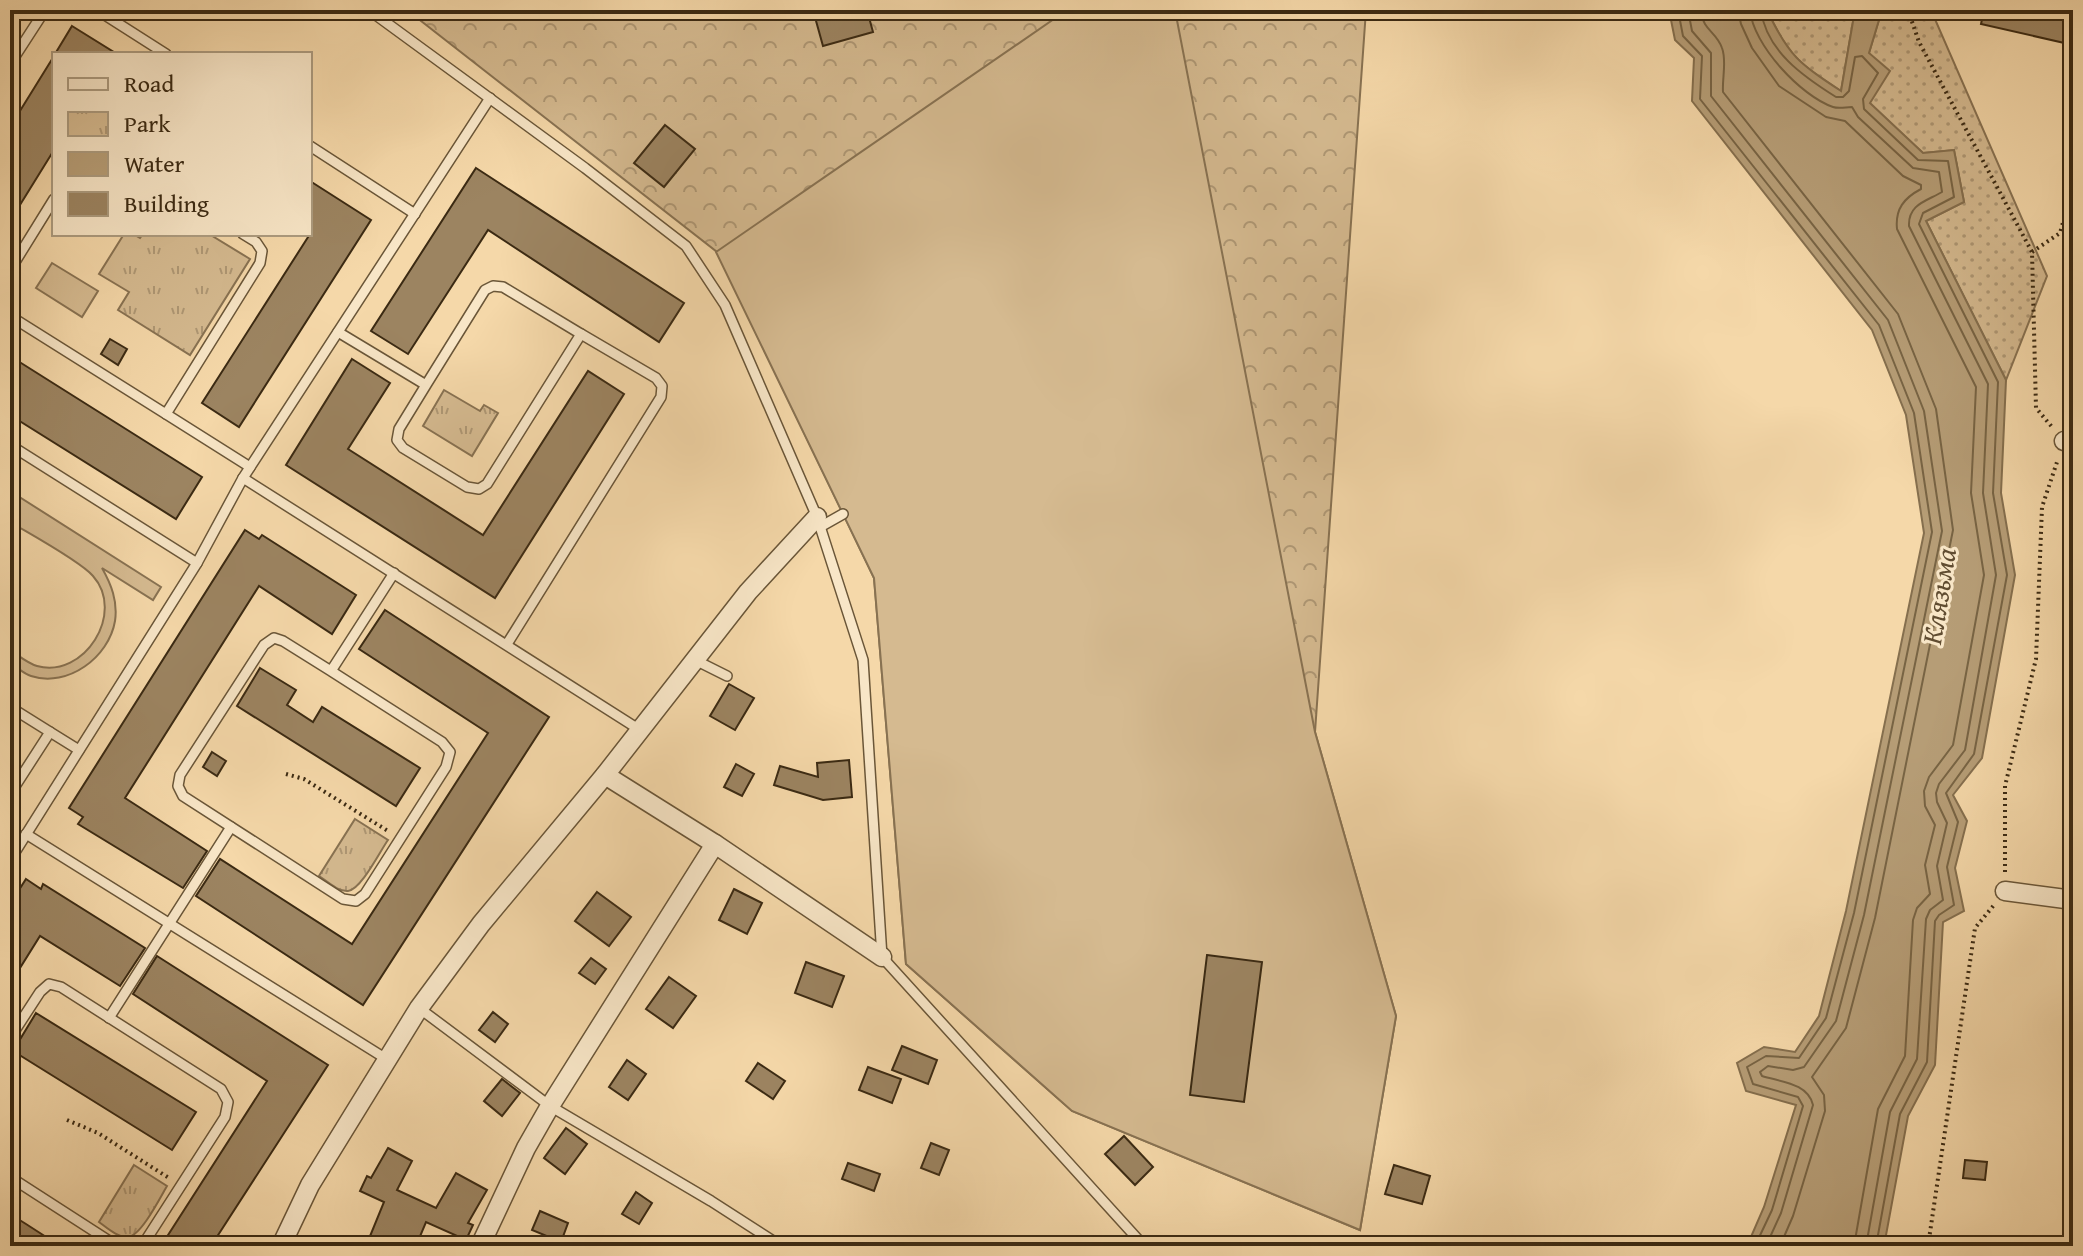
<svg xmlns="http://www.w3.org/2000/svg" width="2083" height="1256" viewBox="0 0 2083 1256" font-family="'Gentium Book Plus',serif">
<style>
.grass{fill:url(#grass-dots);stroke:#887252;stroke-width:2}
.forest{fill:url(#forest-crowns);stroke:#887252;stroke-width:2}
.park{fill:url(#park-tufts);stroke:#887252;stroke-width:2}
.pitch{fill:#d5ba90;stroke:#887252;stroke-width:2}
.water{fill:#b69d76;stroke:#856f4e;stroke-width:2}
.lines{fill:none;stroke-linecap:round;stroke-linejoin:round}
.shore{stroke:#786444;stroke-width:2}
.building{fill:#9c8461;stroke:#3b2a13;stroke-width:2}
.lane-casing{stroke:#6a5638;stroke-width:12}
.street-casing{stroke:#6a5638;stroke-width:21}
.path{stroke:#3b2a13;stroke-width:4;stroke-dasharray:2 4;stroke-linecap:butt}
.lane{stroke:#f8e6c7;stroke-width:9}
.street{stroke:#f8e6c7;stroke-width:18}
.labels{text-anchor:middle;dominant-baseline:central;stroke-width:6;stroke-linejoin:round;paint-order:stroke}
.water-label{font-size:28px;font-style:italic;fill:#604c31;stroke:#f8e6c7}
</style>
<defs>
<pattern id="grass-dots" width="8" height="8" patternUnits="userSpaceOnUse" patternTransform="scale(2)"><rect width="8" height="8" fill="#d5ba90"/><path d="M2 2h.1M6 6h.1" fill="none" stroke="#ae9774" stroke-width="1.8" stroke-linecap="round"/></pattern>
<pattern id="forest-crowns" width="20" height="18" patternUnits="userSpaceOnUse" patternTransform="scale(2)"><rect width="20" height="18" fill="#d5ba90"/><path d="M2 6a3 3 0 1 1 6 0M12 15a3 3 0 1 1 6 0" fill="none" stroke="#ae9774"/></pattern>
<pattern id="park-tufts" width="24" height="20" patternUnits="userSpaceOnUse" patternTransform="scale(2)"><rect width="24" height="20" fill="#d5ba90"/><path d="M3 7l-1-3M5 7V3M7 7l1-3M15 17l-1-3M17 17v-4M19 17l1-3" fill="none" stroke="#ae9774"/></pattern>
</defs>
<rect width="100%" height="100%" fill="#f5d8a9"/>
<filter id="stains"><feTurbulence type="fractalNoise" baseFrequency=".0025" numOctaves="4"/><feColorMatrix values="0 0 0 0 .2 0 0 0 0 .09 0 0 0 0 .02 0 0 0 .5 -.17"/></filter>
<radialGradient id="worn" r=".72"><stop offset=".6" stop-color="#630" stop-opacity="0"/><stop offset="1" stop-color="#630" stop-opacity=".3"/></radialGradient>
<!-- grass -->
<g class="grass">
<path d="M1767,10h88l-14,81c-41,-27 -53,-35 -74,-81z"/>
<polygon points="1882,10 1931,10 2047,276 2006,380 1926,221 1964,202 1954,150 1923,153 1869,103 1869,53"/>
</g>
<!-- forest -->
<polygon class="forest" points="407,10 1366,10 1315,732 1396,1016 1360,1230 1072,1111 906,964 874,578 717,252"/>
<!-- park -->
<g class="park">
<polygon points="124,234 133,234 140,238 143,234 209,234 250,259 190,355 118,310 129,292 99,274"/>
<polygon points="444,390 480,411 484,405 498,413 472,456 423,426"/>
<path d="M355,819l33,21c-8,11 -27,50 -40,51 -10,1 -21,-10 -29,-15z"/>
<path d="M134,1165l33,21c-7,12 -26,50 -39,51 -10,1 -22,-10 -29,-15z"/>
</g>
<!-- pitch -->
<g class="pitch">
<polygon points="1067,10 1175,10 1315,732 1396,1016 1360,1230 1072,1111 906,964 874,578 716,252"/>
<polygon points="52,263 98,291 82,317 36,288"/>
<path d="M10,491l151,96 -8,13 -51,-32c9,16 16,33 13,53 -6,36 -47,67 -84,55 -7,-2 -14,-9 -21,-13v-13c8,5 17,13 27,16 47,13 89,-53 56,-90 -13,-15 -63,-42 -83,-54z"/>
</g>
<!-- water -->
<path class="water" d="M1669,10h98c21,45 33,55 74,81l14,-81h27l-13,43 21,18 -20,32 53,50 31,-3 10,52 -38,19 80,159 -5,113 14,82 -33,183 -29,37 14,26 -12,47 9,43 -21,11 -8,143 -27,51 -24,130h-137l17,-39 32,-102 -50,-14 -9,-28 27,-16 31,5 24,-36 27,-105 78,-378 -18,-118 -34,-85 -180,-229 2,-43 -19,-18z"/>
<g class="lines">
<!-- shore -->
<g class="shore">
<polyline points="1678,10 1683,36 1702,56 1700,99 1879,325 1914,413 1932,532 1854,913 1826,1018 1799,1058 1766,1056 1747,1067 1753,1084 1798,1097 1803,1106 1772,1210 1755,1246"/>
<path d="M1688,10l4,21 19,22v43l177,224 36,91 18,120 -78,384 -28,106 -32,46 -11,3 -25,-4 -8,6 2,4c19,6 46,7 51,29l-32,108 -15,33"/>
<path d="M1700,10c4,22 16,21 22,38 5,13 0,30 1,44l175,222 38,95 17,121 -78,388 -29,110 -34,49 12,18 1,16 -32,105 -13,30"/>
<path d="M1738,10l3,14 11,24 27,38 47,31 19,4 58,55 18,9v4c-17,9 -26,20 -24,40l79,158 -5,106 13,82 -31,170 -24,32 -5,14 1,15 10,19 -10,40 5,29 -13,14 -4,12 -8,136 -27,53 -24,137"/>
<path d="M1750,10c3,35 51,86 83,97 6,2 13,0 19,0l6,10 55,51 26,4 3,20c-15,9 -34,12 -33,34l79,158 -5,109 13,82 -31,175 -26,34 -3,9 1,9 10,21 -10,43 6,34 -13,10 -4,9 -9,140 -27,53 -24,134"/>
<path d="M1761,10c5,41 43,67 75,87h7l6,-6 6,-34 7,-1 16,17 -15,26 1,10 54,51 30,1 6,36 -31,16 -4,11 79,158 -5,111 14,82 -33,179 -28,39 12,29 -11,45 7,38 -15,10 -4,6 -8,141 -27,52 -24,132"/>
</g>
</g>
<!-- building -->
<g class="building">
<polygon points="813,10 867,10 873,32 823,46"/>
<polygon points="1984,10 2073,10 2073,45 1981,24"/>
<polygon points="72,26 117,54 55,54"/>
<polygon points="54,56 54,150 10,221 10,127"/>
<polygon points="665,125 695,149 664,187 634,163"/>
<polygon points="476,168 684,303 659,342 488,230 408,354 371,331"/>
<polygon points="310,181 371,220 239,427 202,403 310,234"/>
<polygon points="110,339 127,349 118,365 101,354"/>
<polygon points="10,356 202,477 176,519 10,415"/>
<polygon points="352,359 390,383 348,449 483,535 588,371 624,394 495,598 286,465"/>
<polygon points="245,530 259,539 262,535 356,595 332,634 259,586 125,798 207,851 183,888 78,824 83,817 69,808"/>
<polygon points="385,610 549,717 363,1005 196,896 220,859 352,944 488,733 359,649"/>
<polygon points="260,668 296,690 287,705 313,722 322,707 420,768 396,806 237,706"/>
<polygon points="729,684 754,698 735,730 710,716"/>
<polygon points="212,752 226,761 217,776 203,767"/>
<polygon points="849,760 852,797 823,800 774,785 780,766 818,777 817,763"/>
<polygon points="736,764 754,774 742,796 724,787"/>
<polygon points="26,879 41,889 43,884 145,948 120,986 40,936 10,984 10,904"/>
<polygon points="734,889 762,903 747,934 719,920"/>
<polygon points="597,892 631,917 609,946 575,921"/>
<polygon points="1207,955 1262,962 1244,1102 1190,1095"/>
<polygon points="157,956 328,1065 211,1246 161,1246 267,1081 133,994"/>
<polygon points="591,958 606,969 595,984 579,973"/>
<polygon points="806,962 844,976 832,1007 795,993"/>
<polygon points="669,977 696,996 673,1028 646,1009"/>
<polygon points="493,1012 508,1024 495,1042 479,1030"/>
<polygon points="36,1013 196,1112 172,1150 13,1051"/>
<polygon points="902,1046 937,1060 928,1084 892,1070"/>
<polygon points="627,1060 646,1074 628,1100 609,1087"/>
<polygon points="758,1063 785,1081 773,1099 746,1081"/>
<polygon points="868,1067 901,1079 892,1103 859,1090"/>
<polygon points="502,1079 520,1093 502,1116 484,1101"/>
<polygon points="566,1128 587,1144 565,1174 544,1158"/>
<polygon points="1124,1136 1153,1167 1135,1185 1105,1154"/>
<polygon points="931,1143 949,1150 939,1175 921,1168"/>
<polygon points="388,1148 412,1161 397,1190 436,1208 456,1173 487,1190 468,1223 473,1225 466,1240 426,1222 416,1246 366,1246 384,1202 360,1191 367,1176 371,1178"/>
<polygon points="1965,1160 1987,1162 1985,1180 1963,1178"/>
<polygon points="848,1163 880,1174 874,1191 842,1179"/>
<polygon points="1394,1165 1430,1176 1422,1204 1385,1194"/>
<polygon points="636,1192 652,1203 639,1224 622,1214"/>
<polygon points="540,1211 568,1223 561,1242 532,1230"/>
<polygon points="10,1214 26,1224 60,1246 10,1246"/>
</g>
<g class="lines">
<!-- lane casing -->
<g class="lane-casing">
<g id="lane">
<polyline points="97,10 166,54"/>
<polyline points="369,10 585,168 686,246 725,305 817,517 863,660 882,957 1144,1246"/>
<polyline points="10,64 45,10"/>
<polyline points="310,146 415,214"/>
<polyline points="10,270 54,199"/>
<polyline points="10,316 166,414 260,263 262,251 256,242 243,234"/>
<polyline points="338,332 426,385 399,429 397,440 403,448 467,487 479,489 487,484 581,334 503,287 493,286 485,290 426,385"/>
<polyline points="166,414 250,467"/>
<polyline points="10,445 197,563 243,478 490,98"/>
<polyline points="243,478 640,730"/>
<polyline points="820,527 843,514"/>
<polyline points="507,644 661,397 662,386 656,378 581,334"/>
<polyline points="695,660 727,676"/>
<polyline points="331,671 283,641 274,638 264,645 180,775 178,786 183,796 343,899 356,901 365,894 446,767 450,752 442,742 331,671 394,573"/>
<polyline points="10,707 50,732 10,794"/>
<polyline points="50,732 79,750"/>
<polyline points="26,834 388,1060"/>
<polyline points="10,860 197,563"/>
<polyline points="419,1008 550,1106 711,1201 781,1246"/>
<polyline points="109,1018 231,827"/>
<polyline points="10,1038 40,992 49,984 61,987 221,1089 228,1102 225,1117 144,1243 139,1246"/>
<polyline points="10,1177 117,1246"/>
</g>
</g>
<!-- street casing -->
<g class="street-casing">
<g id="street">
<polyline points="2064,441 2073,443"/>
<polyline points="605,775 715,844 882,957"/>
<polyline points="2005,891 2073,900"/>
<polyline points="281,1246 310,1185 419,1008 481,924 605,775 748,592 817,517"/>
<polyline points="480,1246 526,1148 550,1106 715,844"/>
</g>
</g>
<!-- path -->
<g class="path">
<polyline points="1908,10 1919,42 2032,252 2036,408 2052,427"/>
<polyline points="2032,252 2060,233 2073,187"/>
<polyline points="286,774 304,779 388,831"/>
<polyline points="2005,872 2005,786 2036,659 2042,507 2058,459"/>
<polyline points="67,1120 98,1133 169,1178"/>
<polyline points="1928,1246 1975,928 1994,905"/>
</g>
<!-- lane -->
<use href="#lane" class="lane"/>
<!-- street -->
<use href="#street" class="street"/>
</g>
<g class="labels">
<!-- water labels -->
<g class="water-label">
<text transform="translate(1938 596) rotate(-81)">Клязьма</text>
</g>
</g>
<!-- margin -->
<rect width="2083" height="1256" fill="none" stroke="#f5d8a9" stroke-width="40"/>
<rect x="12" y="12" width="2059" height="1232" fill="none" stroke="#3b2a13" stroke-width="4"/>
<rect x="20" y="20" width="2043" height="1216" fill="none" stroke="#3b2a13" stroke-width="2"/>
<!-- legend -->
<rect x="52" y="52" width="260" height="184" fill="#f8e6c7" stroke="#ac9b7f" stroke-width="2"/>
<rect x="68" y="78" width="40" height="12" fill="#f8e6c7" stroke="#ac9b7f" stroke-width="2"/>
<text x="124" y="92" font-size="24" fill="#3b2a13">Road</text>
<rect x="68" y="112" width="40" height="24" fill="url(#park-tufts)" stroke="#ac9b7f" stroke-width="2"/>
<text x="124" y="132" font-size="24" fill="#3b2a13">Park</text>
<rect x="68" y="152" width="40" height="24" fill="#b69d76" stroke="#ac9b7f" stroke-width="2"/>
<text x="124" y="172" font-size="24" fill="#3b2a13">Water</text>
<rect x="68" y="192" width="40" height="24" fill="#9c8461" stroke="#ac9b7f" stroke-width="2"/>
<text x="124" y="212" font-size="24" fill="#3b2a13">Building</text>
<rect width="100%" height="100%" filter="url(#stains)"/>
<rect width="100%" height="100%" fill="url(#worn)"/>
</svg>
